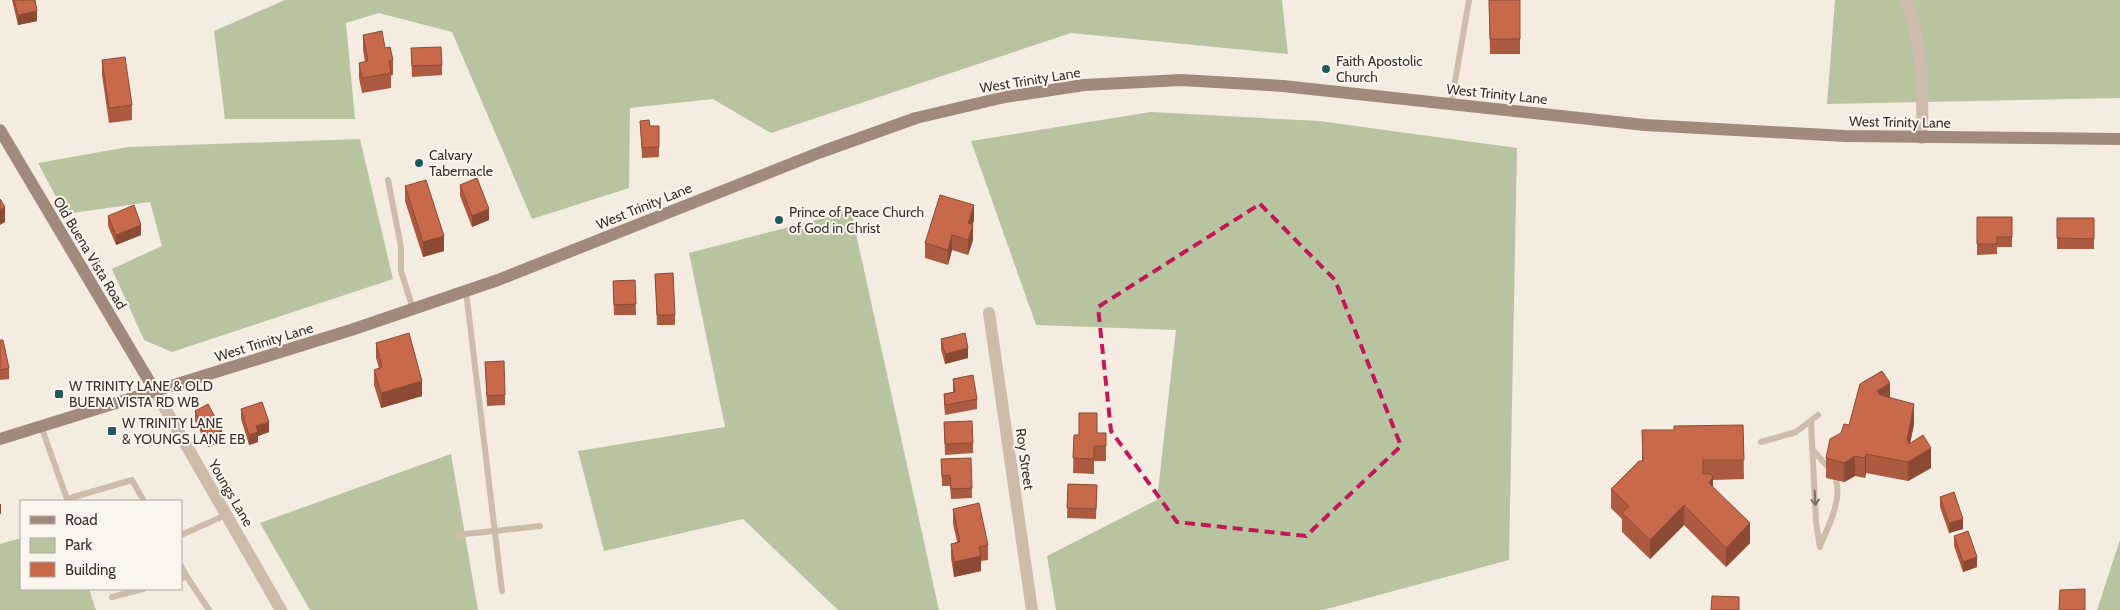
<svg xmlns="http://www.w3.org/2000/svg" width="2120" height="610" viewBox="0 0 2120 610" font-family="Cabin,sans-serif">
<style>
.green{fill:#b8c4a0}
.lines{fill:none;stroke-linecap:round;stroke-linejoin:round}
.lane{stroke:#cdbbac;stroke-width:6}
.street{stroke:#cdbbac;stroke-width:12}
.secondary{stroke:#a18a7d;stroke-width:12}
.wall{fill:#ac5a40}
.shaded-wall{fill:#8c4a34}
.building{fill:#c8694b;stroke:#8c4a34}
.oneway{stroke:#7d6f65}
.marked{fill:none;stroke:#c2185b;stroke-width:4;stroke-dasharray:10 6;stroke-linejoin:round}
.poi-dot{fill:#1f5a5e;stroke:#fbf5ee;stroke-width:2}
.labels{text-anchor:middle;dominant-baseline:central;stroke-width:4;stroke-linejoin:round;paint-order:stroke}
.poi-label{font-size:14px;fill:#3b302b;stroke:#fbf5ee;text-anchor:start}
.street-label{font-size:14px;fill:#3b302b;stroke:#fbf5ee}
</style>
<rect width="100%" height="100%" fill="#f4ebe1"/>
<!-- green -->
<g class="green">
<polygon points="285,0 1282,0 1288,54 1071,33 771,133 713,99 630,108 629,188 532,219 452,32 379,13 346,23 355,119 225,119 214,31"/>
<polygon points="1835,0 2120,0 2120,98 1827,104"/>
<polygon points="1151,112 1319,121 1517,148 1509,560 1323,610 1056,610 1047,556 1157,500 1176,330 1036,325 971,141"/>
<polygon points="360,139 393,279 172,352 144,340 112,269 162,246 150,202 65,214 38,163 128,147"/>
<polygon points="851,211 939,610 838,610 743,519 604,551 578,451 725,427 689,253"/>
<polygon points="451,454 478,610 310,610 260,523"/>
<polygon points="21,538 21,589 89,589 96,610 0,610 0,544"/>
<polygon points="2120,540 2120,610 2097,610"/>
</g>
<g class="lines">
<!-- lane -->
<g class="lane">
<polyline points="1451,105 1469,0"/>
<polyline points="388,180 401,247 401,271 413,309"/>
<polyline points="466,291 502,591"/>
<polyline points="1811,422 1816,522 1820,547"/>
<polyline points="41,426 67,499 132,480 144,501"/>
<polyline points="1761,442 1796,432 1818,415"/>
<polyline points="1812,449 1828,467"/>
<polyline points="181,535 226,515"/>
<polyline points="457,535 540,526"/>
<path d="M1820,546c8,-19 22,-45 16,-66"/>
<polyline points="181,566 187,577 181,578"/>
<polyline points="187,577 209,610"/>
<polyline points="112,597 143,589"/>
</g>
<!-- street -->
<g class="street">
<path d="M1906,0c17,43 17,92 16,138"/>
<polyline points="989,313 1032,610"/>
<polyline points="155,391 281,610"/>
</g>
<!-- secondary -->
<g class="secondary">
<polyline points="0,130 155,391"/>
<polyline points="0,439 351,330 498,280 821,152 916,118 1005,97 1084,85 1181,80 1283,86 1645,125 1845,136 2120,139"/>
</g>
</g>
<!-- wall -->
<g class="wall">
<polygon points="12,0 35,0 37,21 18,25"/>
<polygon points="1489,0 1520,0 1520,54 1490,54"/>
<polygon points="363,35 385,48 393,60 393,75 391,76 391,88 362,93 359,78 359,63 365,62 363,50"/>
<polygon points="411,48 442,65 442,75 412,77"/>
<polygon points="102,60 132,105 132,120 109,123 102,75"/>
<polygon points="640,121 650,126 659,147 659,157 642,158"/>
<polygon points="460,185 489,220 472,227 460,196"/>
<polygon points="405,186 444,251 423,257 405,201"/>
<polygon points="108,216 141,235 116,245 108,226"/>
<polygon points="1977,217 2012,217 2012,247 1997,247 1997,254 1977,255"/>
<rect x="2057" y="218" width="37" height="31"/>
<polygon points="974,220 973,224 973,240 968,255 952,250 948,265 925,258 925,243"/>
<polygon points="655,274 675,315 675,325 657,325"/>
<polygon points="635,280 636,315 614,315 613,281"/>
<polygon points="941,339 968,358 945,364 941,349"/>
<polygon points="0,340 9,368 9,379 0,380"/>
<polygon points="376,343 422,396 381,408 374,385 374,370 379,368 376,358"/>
<polygon points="485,362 505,395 505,405 487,406"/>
<polygon points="953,379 977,399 977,409 945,415 944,404 944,394 953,392"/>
<polygon points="1890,398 1914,424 1910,443 1931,468 1908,481 1866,473 1865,478 1855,476 1844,482 1826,478 1826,458 1841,433 1849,425"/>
<polygon points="241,409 269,432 258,436 258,442 249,445 241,419"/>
<polygon points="195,411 222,441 208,447 195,421"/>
<polygon points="944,422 973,443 973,453 945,455"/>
<polygon points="1743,425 1744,479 1713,480 1713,487 1750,543 1726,567 1684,525 1650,559 1622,532 1622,519 1611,508 1611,489 1642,461 1642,430 1674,430"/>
<polygon points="1097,433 1106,433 1106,461 1094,461 1094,474 1073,473 1074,435"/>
<polygon points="941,459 972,488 972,498 951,499 950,486 942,486"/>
<polygon points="1068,484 1097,485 1096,519 1067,518"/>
<polygon points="1940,497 1963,529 1949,533 1940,507"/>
<polygon points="953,509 988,545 988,560 981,561 981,571 954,577 951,558 951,544 957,542 953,524"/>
<polygon points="1954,536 1977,567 1963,572 1954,546"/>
</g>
<!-- shaded-wall -->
<g class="shaded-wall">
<polygon points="37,11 37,21 18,25 18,15"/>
<polygon points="974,205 974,220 968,238 968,223"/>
<polygon points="5,207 5,222 0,225 0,210"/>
<polygon points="489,209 489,220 472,227 472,216"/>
<polygon points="141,225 141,235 116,245 116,235"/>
<polygon points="973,225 973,240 968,255 968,240"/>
<polygon points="952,235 952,250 948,265 948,250"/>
<polygon points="444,236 444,251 423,257 423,242"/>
<polygon points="968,348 968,358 945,364 945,354"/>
<polygon points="422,381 422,396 381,408 381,393"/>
<polygon points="1890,383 1890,403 1877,410 1877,391"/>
<polygon points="1914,404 1914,424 1907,459 1907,440"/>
<polygon points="269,422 269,432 258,436 258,442 249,445 249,435 256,426"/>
<polygon points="222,430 222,441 208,447 208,437"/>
<polygon points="1931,448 1931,468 1908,481 1908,462"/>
<polygon points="1866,454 1866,473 1865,478 1865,458"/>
<polygon points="1855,456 1855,476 1844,482 1844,463"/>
<polygon points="1713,477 1713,496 1709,483"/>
<rect x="0" y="504" width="1" height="10"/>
<polygon points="1684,505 1684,525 1650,559 1650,540"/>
<polygon points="1963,519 1963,529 1949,533 1949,523"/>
<polygon points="1750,523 1750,543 1726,567 1726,548"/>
<polygon points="981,556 981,571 954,577 954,562"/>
<polygon points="1977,557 1977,567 1963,572 1963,562"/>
</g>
<!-- building -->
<g class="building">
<polygon points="14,0 35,0 37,11 18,15"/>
<polygon points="1489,0 1520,0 1520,39 1490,39"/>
<polygon points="382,31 385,48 390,47 393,60 389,61 391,73 362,78 359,63 368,61 363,35"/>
<polygon points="441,47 442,65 412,66 411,48"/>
<polygon points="125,57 132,105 109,108 102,60"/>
<polygon points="649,120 650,126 659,126 659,147 642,148 640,121"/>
<polygon points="477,178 489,209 472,216 460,185"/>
<polygon points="426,180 444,236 423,242 405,186"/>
<polygon points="940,195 974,205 968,223 973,225 968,240 952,235 948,250 925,243"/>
<polygon points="0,199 5,207 0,210"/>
<polygon points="134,205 141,225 116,235 108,216"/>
<polygon points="1977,217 2012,217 2012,237 1997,237 1997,244 1977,244"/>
<polygon points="2057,218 2094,218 2094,239 2057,238"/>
<polygon points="673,273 675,315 657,315 655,274"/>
<polygon points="635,280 636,304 614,305 613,281"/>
<polygon points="409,333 422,381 381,393 374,370 382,367 376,343"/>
<polygon points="965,333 968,348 945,354 941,339"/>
<polygon points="0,340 3,340 9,368 0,370"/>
<polygon points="504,361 505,395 487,396 485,362"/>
<polygon points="1882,371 1890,383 1877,391 1880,395 1914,404 1907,440 1909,444 1923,435 1931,448 1908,462 1866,454 1865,458 1855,456 1844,463 1826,458 1830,439 1841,433 1844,424 1849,425 1860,384"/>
<polygon points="973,375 977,399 945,405 944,394 955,392 953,379"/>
<polygon points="262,402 269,422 256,426 258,432 249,435 241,409"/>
<polygon points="208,404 222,430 208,437 195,411"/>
<polygon points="1079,413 1097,413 1097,433 1106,433 1106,446 1094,446 1094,459 1073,458 1074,435 1079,435"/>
<polygon points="972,421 973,443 945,444 944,422"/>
<polygon points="1743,425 1744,460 1703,460 1703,474 1711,474 1713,477 1709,483 1750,523 1726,548 1684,505 1650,540 1622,513 1629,506 1611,489 1639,461 1643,461 1642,430 1674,430 1674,426"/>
<polygon points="971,458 972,488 951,489 950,475 942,476 941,459"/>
<polygon points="1068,484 1097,485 1096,509 1067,508"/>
<polygon points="1954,492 1963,519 1949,523 1940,497"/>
<polygon points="979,503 988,545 979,547 981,556 954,562 951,544 960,542 953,509"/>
<polygon points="1968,531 1977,557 1963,562 1954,536"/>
<polygon points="2085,589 2085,610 2059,610 2060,590"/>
<polygon points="1712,596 1739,597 1739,610 1711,610"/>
</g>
<!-- one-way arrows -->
<defs><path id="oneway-shaft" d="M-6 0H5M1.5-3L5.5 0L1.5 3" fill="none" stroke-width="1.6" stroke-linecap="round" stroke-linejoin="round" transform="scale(1.25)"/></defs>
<use class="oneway" href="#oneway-shaft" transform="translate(1815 498) rotate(87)"/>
<!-- marked area -->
<path class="marked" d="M1260,204l75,76 66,166 -95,90 -129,-14 -66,-91 -13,-124z"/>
<!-- markers -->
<g class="poi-dot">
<circle cx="1326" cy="69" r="5"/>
<circle cx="419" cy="163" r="5"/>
<circle cx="779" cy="220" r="5"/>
<rect x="54" y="389" width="10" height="10" rx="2.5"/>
<rect x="107" y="426" width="10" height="10" rx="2.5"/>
</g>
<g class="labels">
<!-- poi labels -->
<g class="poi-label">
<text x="1336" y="61">Faith Apostolic<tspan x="1336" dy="16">Church</tspan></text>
<text x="429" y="155">Calvary<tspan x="429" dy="16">Tabernacle</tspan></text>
<text x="789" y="212">Prince of Peace Church<tspan x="789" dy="16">of God in Christ</tspan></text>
<text x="69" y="386">W TRINITY LANE &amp; OLD<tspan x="69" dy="16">BUENA VISTA RD WB</tspan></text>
<text x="122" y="423">W TRINITY LANE<tspan x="122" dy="16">&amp; YOUNGS LANE EB</tspan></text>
</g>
<!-- street labels -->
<g class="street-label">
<text transform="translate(1030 80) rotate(-9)">West Trinity Lane</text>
<text transform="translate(1497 94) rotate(6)">West Trinity Lane</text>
<text transform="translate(1900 122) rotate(1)">West Trinity Lane</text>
<text transform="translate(644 206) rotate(-22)">West Trinity Lane</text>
<text transform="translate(90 253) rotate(59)">Old Buena Vista Road</text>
<text transform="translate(264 342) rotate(-17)">West Trinity Lane</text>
<text transform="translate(1025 459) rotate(82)">Roy Street</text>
<text transform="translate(231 493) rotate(60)">Youngs Lane</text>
</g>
</g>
<!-- legend -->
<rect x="20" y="500" width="162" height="90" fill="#fbf5ee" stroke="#aea6a0"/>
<rect x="30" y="516" width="25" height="8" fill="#a18a7d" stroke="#aea6a0"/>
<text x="65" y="525" font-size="15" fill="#3b302b">Road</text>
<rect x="30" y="538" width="25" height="15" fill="#b8c4a0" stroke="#aea6a0"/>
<text x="65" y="550" font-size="15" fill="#3b302b">Park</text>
<rect x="30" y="562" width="25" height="15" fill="#c8694b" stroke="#aea6a0"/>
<text x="65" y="575" font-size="15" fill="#3b302b">Building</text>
</svg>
